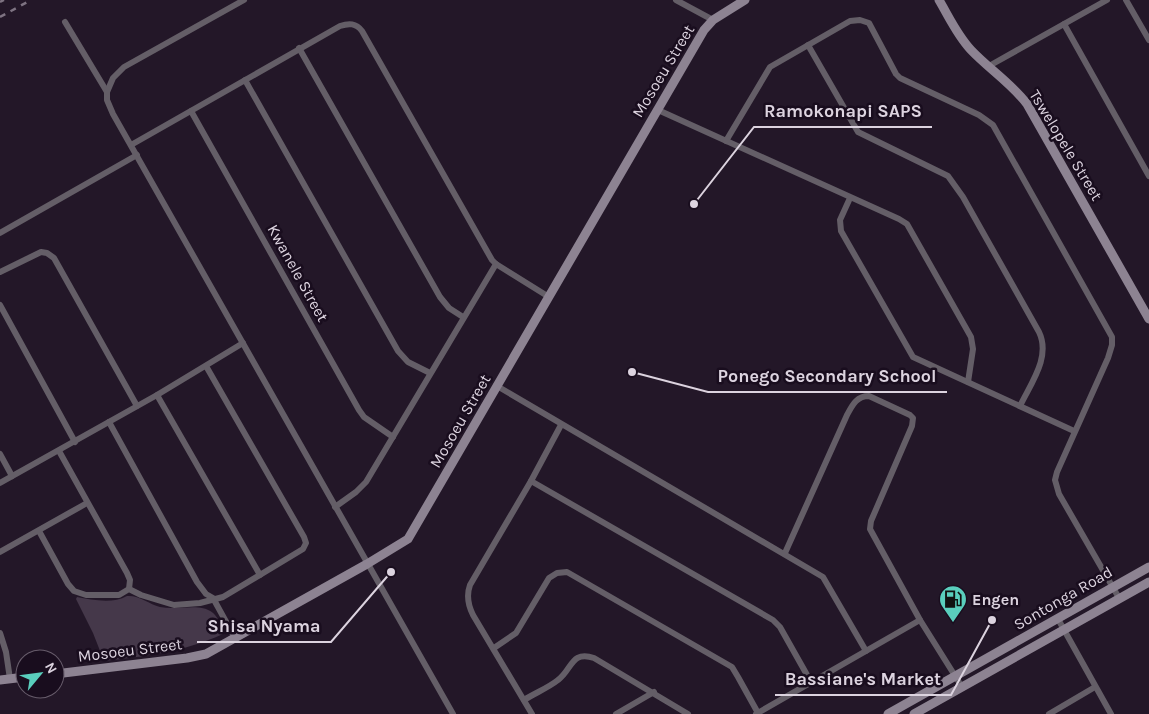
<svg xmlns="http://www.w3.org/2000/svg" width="1149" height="714" viewBox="0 0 1149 714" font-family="Karla,sans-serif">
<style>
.green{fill:#45384a}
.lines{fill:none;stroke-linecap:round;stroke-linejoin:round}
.street{stroke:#645e67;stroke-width:6}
.secondary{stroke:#8d8392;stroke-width:9}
.rail{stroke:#7e7382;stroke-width:2.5;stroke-dasharray:6 6;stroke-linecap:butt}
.labels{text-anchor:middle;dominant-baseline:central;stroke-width:5;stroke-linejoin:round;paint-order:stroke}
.street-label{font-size:16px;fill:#dcd3df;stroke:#190d1e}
.poi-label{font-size:16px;font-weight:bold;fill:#dcd3df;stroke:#190d1e;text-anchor:start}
.leader{fill:none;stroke:#dcd3df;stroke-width:2}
.callout-dot{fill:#dcd3df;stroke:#190d1e;stroke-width:2}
.callout-label{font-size:18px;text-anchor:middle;font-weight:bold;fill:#dcd3df;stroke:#190d1e;stroke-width:5;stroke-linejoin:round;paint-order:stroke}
</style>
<rect width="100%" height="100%" fill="#231728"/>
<!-- green -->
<path class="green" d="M127,596c12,-1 22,8 33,11 26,5 56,-13 63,27 -39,18 -77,22 -119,27l-11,-28 -17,-34 1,-2c15,3 36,7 50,-1z"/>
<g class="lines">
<!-- street -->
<g class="street">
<polyline points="676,0 713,20"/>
<polyline points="1126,0 1149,40"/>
<polyline points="65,22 107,92 107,100 113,114 453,714"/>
<polyline points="1064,24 1149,176"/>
<path d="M808,45l50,87 90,44 15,21 76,135c12,25 -8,51 -19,74"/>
<polyline points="299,48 440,297 449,308 463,317"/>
<polyline points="989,66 1107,0"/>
<polyline points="245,80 398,351 408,362 430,373"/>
<polyline points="107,92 113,78 124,67 244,0"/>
<polyline points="658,110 899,219 907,224 971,337 973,349 968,382"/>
<polyline points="191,111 359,410 364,417 393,437"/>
<polyline points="726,141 770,67 850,21 860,20 869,23 896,74 900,78 979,115 993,125 1112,337 1112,345 1108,358 1057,472 1055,480 1059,494 1119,598"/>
<path d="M131,145l209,-119c9,-3 16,-3 22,5l130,229 4,4 53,33"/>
<polyline points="850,198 840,220 841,231 913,357 1074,431"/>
<polyline points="0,233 137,155"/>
<polyline points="0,272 41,252 47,253 54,258 137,406"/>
<polyline points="0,305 75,442"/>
<polyline points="497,386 823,577 866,651"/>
<polyline points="157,395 260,575"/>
<polyline points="109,422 197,582 206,594 213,598 235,638"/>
<polyline points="59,451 127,573 130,580 129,589"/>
<polyline points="0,454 12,476"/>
<polyline points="531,481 773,620 780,627 811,682"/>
<polyline points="0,483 157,395 243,343"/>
<polyline points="335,507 356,492 366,482 496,264"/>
<polyline points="39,531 68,584 74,591 86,595 119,595 129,589 141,595 174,605 200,603 223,597 303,549 306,543 304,537 206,366"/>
<polyline points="0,552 87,503"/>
<path d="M785,553l62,-138c5,-9 9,-19 22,-19l41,19 3,3 -1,8 -41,95 -1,8 50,91 42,67"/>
<polyline points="1058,619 1111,714"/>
<polyline points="0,633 6,652 10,679"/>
<polyline points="494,648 516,633 549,578 557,573 567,572 732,667 738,677 758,713"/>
<path d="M524,700c11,-7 24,-12 34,-20 14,-10 13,-30 36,-22l94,56"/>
<path d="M532,714l-59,-99c-5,-10 -7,-19 -3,-30l61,-104 30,-56"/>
<polyline points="616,714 654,692"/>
<polyline points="756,714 920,620"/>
<polyline points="1049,714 1095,687"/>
</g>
<!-- secondary -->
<g class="secondary">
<path d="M939,0c10,17 18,35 32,50 18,19 40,33 56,54l122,215"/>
<polyline points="55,674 187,658 206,654 367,564 408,539 704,30 713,20 745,0"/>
<polyline points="0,680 25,677"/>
<polyline points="888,714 1149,567"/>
<polyline points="914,714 1149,582"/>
</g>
<!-- rail -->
<g class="rail">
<polyline points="0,2 4,0"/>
<polyline points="0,17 31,0"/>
</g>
</g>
<!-- icons -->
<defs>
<g id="fuel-pin" transform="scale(1.4375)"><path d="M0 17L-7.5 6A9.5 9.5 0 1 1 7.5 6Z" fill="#5acebd" stroke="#190d1e"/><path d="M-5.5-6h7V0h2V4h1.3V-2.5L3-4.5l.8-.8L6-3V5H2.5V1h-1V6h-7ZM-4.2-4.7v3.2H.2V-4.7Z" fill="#111"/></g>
</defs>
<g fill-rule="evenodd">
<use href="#fuel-pin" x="953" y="599"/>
</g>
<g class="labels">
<!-- street labels -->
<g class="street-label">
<text transform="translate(663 71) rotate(-59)">Mosoeu Street</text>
<text transform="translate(1066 145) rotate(59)">Tswelopele Street</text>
<text transform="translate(298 273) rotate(61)">Kwanele Street</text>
<text transform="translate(460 421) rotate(-60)">Mosoeu Street</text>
<text transform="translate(1063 598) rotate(-30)">Sontonga Road</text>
<text transform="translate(130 650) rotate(-7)">Mosoeu Street</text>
</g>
<!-- poi labels -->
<g class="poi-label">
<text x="972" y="599">Engen</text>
</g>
</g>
<!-- callouts -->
<path class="leader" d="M694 204L754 127H932M632 372L708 392H947M391 572L331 642H197M992 620L951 695H775"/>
<g class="callout-dot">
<circle cx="694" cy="204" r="5"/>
<circle cx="632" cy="372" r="5"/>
<circle cx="391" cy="572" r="5"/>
<circle cx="992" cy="620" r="5"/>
</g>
<g class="callout-label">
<text x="843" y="117">Ramokonapi SAPS</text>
<text x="827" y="382">Ponego Secondary School</text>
<text x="264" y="632">Shisa Nyama</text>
<text x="863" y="685">Bassiane's Market</text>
</g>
<!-- north arrow -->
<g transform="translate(40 674) rotate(61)"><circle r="24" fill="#190d1e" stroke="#675c6b"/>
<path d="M0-4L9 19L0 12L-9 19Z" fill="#5acebd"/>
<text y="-8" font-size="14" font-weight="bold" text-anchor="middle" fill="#dcd3df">N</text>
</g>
</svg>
